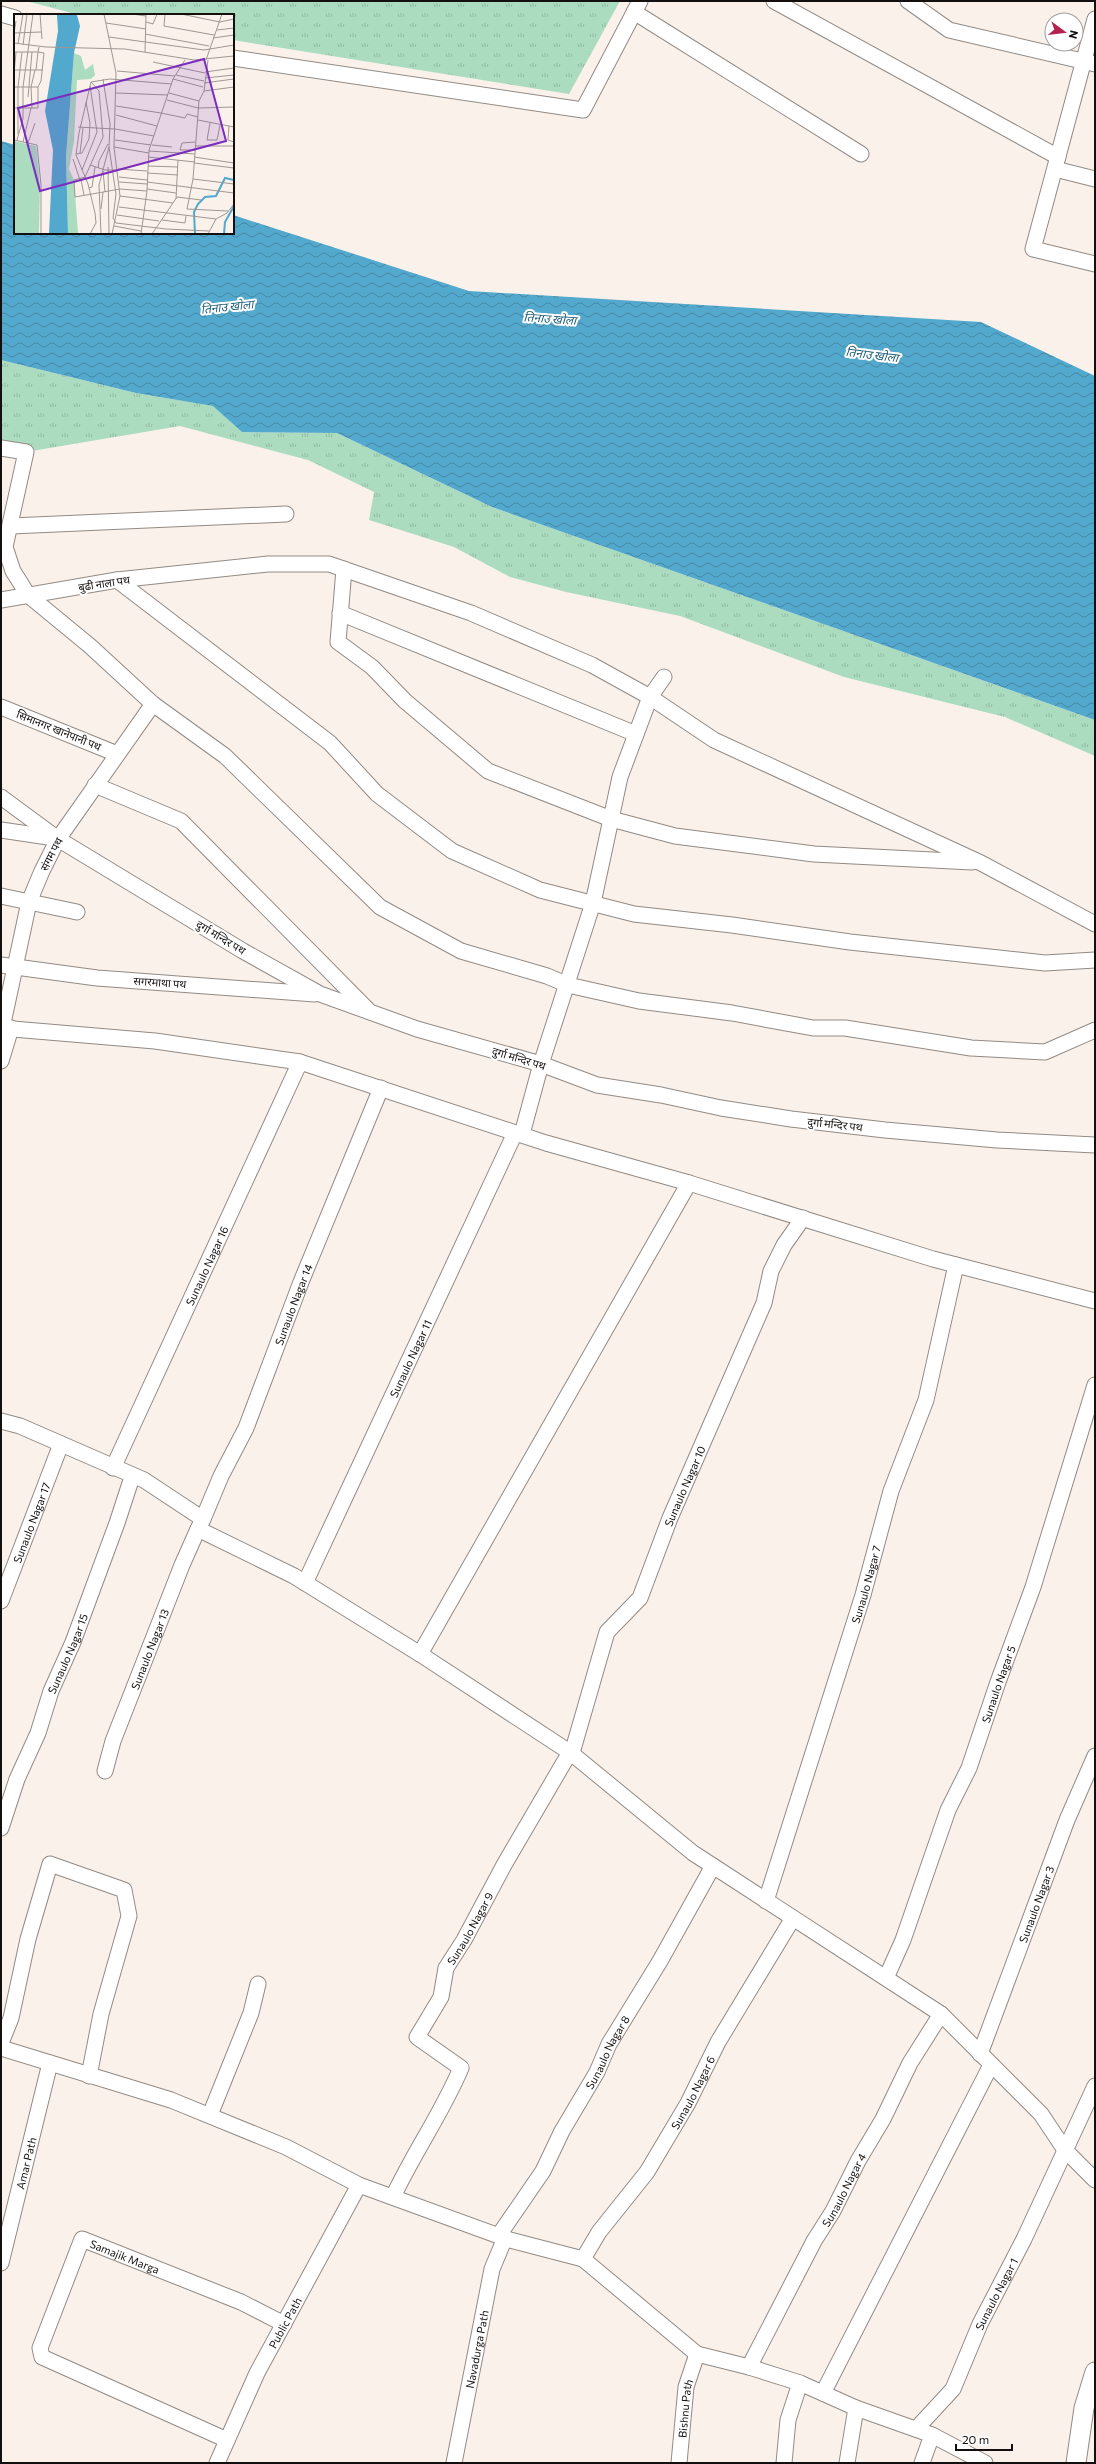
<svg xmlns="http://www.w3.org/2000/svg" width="1096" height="2464" viewBox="0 0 1096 2464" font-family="Commissioner,'Noto Sans Devanagari',sans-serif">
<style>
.grass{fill:url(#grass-tufts)}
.water{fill:url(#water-waves)}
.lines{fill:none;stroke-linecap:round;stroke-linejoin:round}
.minor-casing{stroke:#928a84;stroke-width:17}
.tertiary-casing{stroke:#928a84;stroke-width:21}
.minor{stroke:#fff;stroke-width:15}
.tertiary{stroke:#fff;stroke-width:19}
.labels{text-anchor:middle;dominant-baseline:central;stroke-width:4;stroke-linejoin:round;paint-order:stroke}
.street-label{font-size:11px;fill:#130f0e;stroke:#fff}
.water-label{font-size:12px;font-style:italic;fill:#1e5f79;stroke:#fff}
.inset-river{fill:none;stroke:#53a8cd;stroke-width:2}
.inset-road{fill:none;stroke:#9e9793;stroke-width:1}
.view{fill:#7b2cbf;fill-opacity:0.15;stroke:#7b2cbf;stroke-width:2}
.inset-edge{fill:none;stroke:#130f0e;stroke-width:2}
</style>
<defs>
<pattern id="grass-tufts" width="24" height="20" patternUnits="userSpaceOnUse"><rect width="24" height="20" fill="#abdcc0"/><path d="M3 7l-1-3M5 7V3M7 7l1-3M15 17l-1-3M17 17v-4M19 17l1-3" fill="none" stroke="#92bca4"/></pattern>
<pattern id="water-waves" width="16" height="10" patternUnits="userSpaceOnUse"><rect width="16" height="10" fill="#53a8cd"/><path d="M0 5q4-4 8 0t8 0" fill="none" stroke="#4487a5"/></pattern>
</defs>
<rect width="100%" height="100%" fill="#faf1eb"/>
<!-- grass -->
<g class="grass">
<polygon points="26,1 620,1 569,94 233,40 233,15 79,15"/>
<polygon points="1,360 136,393 214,406 242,432 337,433 492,507 1095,720 1095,756 1005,717 844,677 680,616 566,592 510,577 454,547 369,520 374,492 308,460 180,426 26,452 1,448"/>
</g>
<!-- water -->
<polygon class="water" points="1,141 15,145 15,233 233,233 233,215 469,291 981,322 1095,376 1095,720 492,507 337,433 242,432 213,406 136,393 1,360"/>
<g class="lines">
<!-- minor casing -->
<g class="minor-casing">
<g id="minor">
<polyline points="774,1 1058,157"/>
<polyline points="908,1 949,30 1095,64"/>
<polyline points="634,12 861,154"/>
<polyline points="1,14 15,18"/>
<polyline points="1095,19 1033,249 1095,264"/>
<polyline points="233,58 583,110 640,1"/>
<polyline points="1055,169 1095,179"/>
<polyline points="1,448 26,452 5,547 13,571 28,595 90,646 153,704 225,756 380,907 461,951 547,976 568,985 639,1001 732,1013 813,1028 845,1028 971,1048 1045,1052 1095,1030"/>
<polyline points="11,526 286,514"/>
<polyline points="344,569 338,642 372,667 405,701 488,771 611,819 675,836 814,854 972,862"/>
<polyline points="117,580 330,743 377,794 452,851 540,890 634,914 732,925 850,942 1045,963 1095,960"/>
<polyline points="1,600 117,580 268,564 329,564 471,613 592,665 650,697 714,740 981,863 1095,924"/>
<polyline points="340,613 636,734"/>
<polyline points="1,707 117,754"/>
<polyline points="95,785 181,821 367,1009"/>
<polyline points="1,797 58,839 243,951 320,994 417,1029 541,1064 597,1085 661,1095 721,1108 791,1119 885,1130 997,1140 1095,1145"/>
<polyline points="1,830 55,838"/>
<polyline points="1,896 77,912"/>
<polyline points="1,965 97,978 315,994"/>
<polyline points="1,1028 155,1041 300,1062 546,1143 689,1183 933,1259 1095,1301"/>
<polyline points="2,1028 29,902 42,871 58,839 153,704"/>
<polyline points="1,1061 11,1028"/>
<polyline points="522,1134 541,1064 593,903 620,777 650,697 664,677"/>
<polyline points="1,1421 20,1426 144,1480 203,1519 198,1529 294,1576 420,1654 571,1753 693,1853 941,2014 1041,2114 1065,2150 1095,2180"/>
<path id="s1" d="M113,1468l187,-406"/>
<path id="s2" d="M203,1519l18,-43 25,-48 55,-146 80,-194"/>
<path id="s3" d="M305,1583l210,-450"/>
<path id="s4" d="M1,1601l60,-157"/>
<polyline points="420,1654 689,1183"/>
<path id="s5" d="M572,1753l35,-121 33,-34 30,-80 94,-215 7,-32 13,-26 19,-27"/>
<path id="s6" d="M105,1771l8,-30 69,-176 16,-36"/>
<path id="s7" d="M1,1828l16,-49 21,-46 13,-42 22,-49 44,-119 15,-46"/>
<path id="s8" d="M766,1901l97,-306 28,-104 35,-91 30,-135"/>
<path id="s9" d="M886,1978l17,-38 45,-130 21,-42 29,-86 35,-95 62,-202"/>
<polyline points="1,2043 11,2018 28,1939 50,1864 124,1890 129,1916 101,2014 89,2076"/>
<polyline points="1,2048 171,2100 286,2147 359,2185 510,2240 583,2259 697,2354 749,2367 800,2383 856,2408 932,2435 985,2463"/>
<path id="s10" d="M980,2054l87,-234 28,-64"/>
<polyline points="210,2115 251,2013 258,1984"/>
<path id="s11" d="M393,2197c21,-45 49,-84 68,-129l-44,-31 24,-40 5,-29 18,-28 40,-75 66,-113"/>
<path id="s12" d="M499,2235l44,-64 19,-40 35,-59 12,-28 51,-83 53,-95"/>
<path id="s13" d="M583,2259l16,-27 48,-60 41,-69 30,-61 75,-124"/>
<path id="s14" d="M1,2263l49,-200"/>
<path id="s15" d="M749,2367l65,-126 19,-30 25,-50 25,-42 27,-56 31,-49"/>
<polyline points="823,2393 991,2065"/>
<path id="s16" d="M916,2429l37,-40 27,-65 44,-85 71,-153"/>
<path id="s17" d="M227,2440l-185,-83 -2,-9 42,-109 159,63 43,22"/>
<path id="s18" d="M217,2463l40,-90 102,-188"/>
<path id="s19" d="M454,2463l38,-194 13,-31"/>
<path id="s20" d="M679,2463l7,-76 11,-33"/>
<polyline points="784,2463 788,2420 800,2383"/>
<polyline points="847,2463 856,2408"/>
<polyline points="922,2463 932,2435"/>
</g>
</g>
<!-- tertiary casing -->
<g class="tertiary-casing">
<polyline id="tertiary" points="1076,2463 1084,2408 1095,2372"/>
</g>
<!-- minor -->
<use href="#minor" class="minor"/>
<!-- tertiary -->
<use href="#tertiary" class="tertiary"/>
</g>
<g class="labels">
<!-- street labels -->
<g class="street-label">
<text transform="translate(104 583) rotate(-9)">बुढी नाला पथ</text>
<text transform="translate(59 730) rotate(22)">सिमानगर खानेपानी पथ</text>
<text transform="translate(51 854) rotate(-63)">संगम पथ</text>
<text transform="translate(221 937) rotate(31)">दुर्गा मन्दिर पथ</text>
<text transform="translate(160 982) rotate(4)">सगरमाथा पथ</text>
<text transform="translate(519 1058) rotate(17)">दुर्गा मन्दिर पथ</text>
<text transform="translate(835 1124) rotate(6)">दुर्गा मन्दिर पथ</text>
<text stroke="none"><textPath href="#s1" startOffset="223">Sunaulo Nagar 16</textPath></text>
<text stroke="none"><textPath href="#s2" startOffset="233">Sunaulo Nagar 14</textPath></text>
<text stroke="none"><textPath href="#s3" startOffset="248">Sunaulo Nagar 11</textPath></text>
<text stroke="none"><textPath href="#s5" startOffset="294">Sunaulo Nagar 10</textPath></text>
<text stroke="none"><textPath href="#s4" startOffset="84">Sunaulo Nagar 17</textPath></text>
<text stroke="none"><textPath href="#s8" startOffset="332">Sunaulo Nagar 7</textPath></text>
<text stroke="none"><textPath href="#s6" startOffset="130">Sunaulo Nagar 13</textPath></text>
<text stroke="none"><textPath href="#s7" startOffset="187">Sunaulo Nagar 15</textPath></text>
<text stroke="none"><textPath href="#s9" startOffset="315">Sunaulo Nagar 5</textPath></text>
<text stroke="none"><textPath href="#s10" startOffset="160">Sunaulo Nagar 3</textPath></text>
<text stroke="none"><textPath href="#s11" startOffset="322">Sunaulo Nagar 9</textPath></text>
<text stroke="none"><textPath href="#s12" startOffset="213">Sunaulo Nagar 8</textPath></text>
<text stroke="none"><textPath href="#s13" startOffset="200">Sunaulo Nagar 6</textPath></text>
<text stroke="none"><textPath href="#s14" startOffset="103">Amar Path</textPath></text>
<text stroke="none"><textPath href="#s15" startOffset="201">Sunaulo Nagar 4</textPath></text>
<text stroke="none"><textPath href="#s17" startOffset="375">Samajik Marga</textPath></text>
<text stroke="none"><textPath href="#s16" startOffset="159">Sunaulo Nagar 1</textPath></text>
<text stroke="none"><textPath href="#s18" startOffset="156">Public Path</textPath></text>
<text stroke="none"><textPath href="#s19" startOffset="116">Navadurga Path</textPath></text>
<text stroke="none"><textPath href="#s20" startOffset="55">Bishnu Path</textPath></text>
</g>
<!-- water labels -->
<g class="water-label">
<text transform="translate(227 306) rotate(-6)">तिनाउ खोला</text>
<text transform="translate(550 318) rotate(4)">तिनाउ खोला</text>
<text transform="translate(872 354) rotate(7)">तिनाउ खोला</text>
</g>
</g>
<!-- overview -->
<g transform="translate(14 14)">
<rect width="220" height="220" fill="#faf1eb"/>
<path d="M60,39l7,3 4,14 8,-6 2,11 -4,4 -14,1 -3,61 -5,28 5,11 4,53h-10l-2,-76zM0,127l22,5 4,40 -1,47 -25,1z" fill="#abdcc0"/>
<path d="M43,1h20l3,11 -6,27 -8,104 2,76h-19l4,-83 -8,-39 13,-80z" fill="#53a8cd"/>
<path class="inset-river" d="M181,220l-1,-22 4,-8 7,-7 11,-1 9,-18 9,2M210,220l1,-12 9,-16"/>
<path class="inset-road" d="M26,0l2,25M90,0l12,59 -2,74 6,49 -8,38M118,0l14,2M151,0l-1,12 50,9M167,0l39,8 14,-3M132,8l7,2 4,-10M92,9l40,6M203,16l17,-2M0,19l27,-1M0,19l2,-12M131,20l64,12M95,23l95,13 30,-5M199,24l21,-3M0,29l32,4 79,2 69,11 40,-4M4,30l5,-30M9,31l4,-31M0,38h24l-2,18M131,38l1,-38M192,46l16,-46M194,46l-4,31 -5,10 -6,78 -6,30 41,2M139,48l52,11M0,56h29M103,57l58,5M191,58l29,-4M0,60l2,-22M162,61l28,6M191,64l29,-3M159,65l30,8M190,69l30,-4M0,73h24M190,77l30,-4M102,79l52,2M155,79l30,8M14,83l4,-45M153,86l31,8M102,92l45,7M0,94h24v-21l3,-6 3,-28 -6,-1 1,-5M18,94l-1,-21 4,-17M185,94l35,-1M147,99l24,5 2,-4 11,3M102,101l41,11M184,106l36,7M196,109l-3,17h10l3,-15M215,112l-1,14 6,2M64,113l37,2M101,115l39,7M4,120v-47l4,-35M0,126l23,5 4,40v49M3,126l6,-21v-32l10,-73M101,126l36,5M9,128l8,-34M14,129l7,-20M138,131l20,2M181,132h39M95,133l7,47 -3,24 3,5 50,6 43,2M100,133l35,6M181,136h-15l2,-7 13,-1M135,137l46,3M66,139l3,-25M62,140l6,-1 7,-14 1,-16 -4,-21M134,143l47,5M180,143l40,6M59,145l7,21M180,149l40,5M76,151l15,5h13M134,152l30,1M94,153l1,67M84,154l1,-7 9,-17M104,155l29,2M68,156l15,-38 -7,-46M89,157l2,21M133,159l31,2M71,163l18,-40 -4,-46 -8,-9M71,163l-11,3 1,17 45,-8 27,2M105,163l28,3M179,165l41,5M67,166l3,15M105,168l28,2M133,168l87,11M75,174l3,-1 3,-20M133,175l29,4M106,182l53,7M162,185l2,-39M105,193l97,12M87,195l2,-17M103,201l42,6M148,206l23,3 1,-7M100,212l27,5M76,220l6,-11 -1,-10 -7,-29 -12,-29 3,-22 12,-51 19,-3 62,5M87,220l-2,-49 10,-38 1,-23 -7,-45M127,220l6,-43 2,-41 24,-71 12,-19M138,220l25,-37 24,3M194,220l8,-15 11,-6 7,-9"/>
<path class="view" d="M190,45l22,82 -186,50 -22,-83z"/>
<rect width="220" height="220" class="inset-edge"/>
</g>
<!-- border -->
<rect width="1096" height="2464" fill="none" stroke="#130f0e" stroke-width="4"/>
<!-- north arrow -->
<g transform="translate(1064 32) rotate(105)"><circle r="19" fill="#ffffff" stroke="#a19f9f"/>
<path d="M0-3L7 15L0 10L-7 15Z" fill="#b42350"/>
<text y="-6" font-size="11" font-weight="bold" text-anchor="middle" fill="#130f0e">N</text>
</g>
<!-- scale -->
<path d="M956 2444v6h56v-6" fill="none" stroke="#130f0e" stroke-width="2"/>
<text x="962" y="2444" font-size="12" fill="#130f0e" stroke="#ffffff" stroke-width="3" paint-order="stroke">20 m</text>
</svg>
